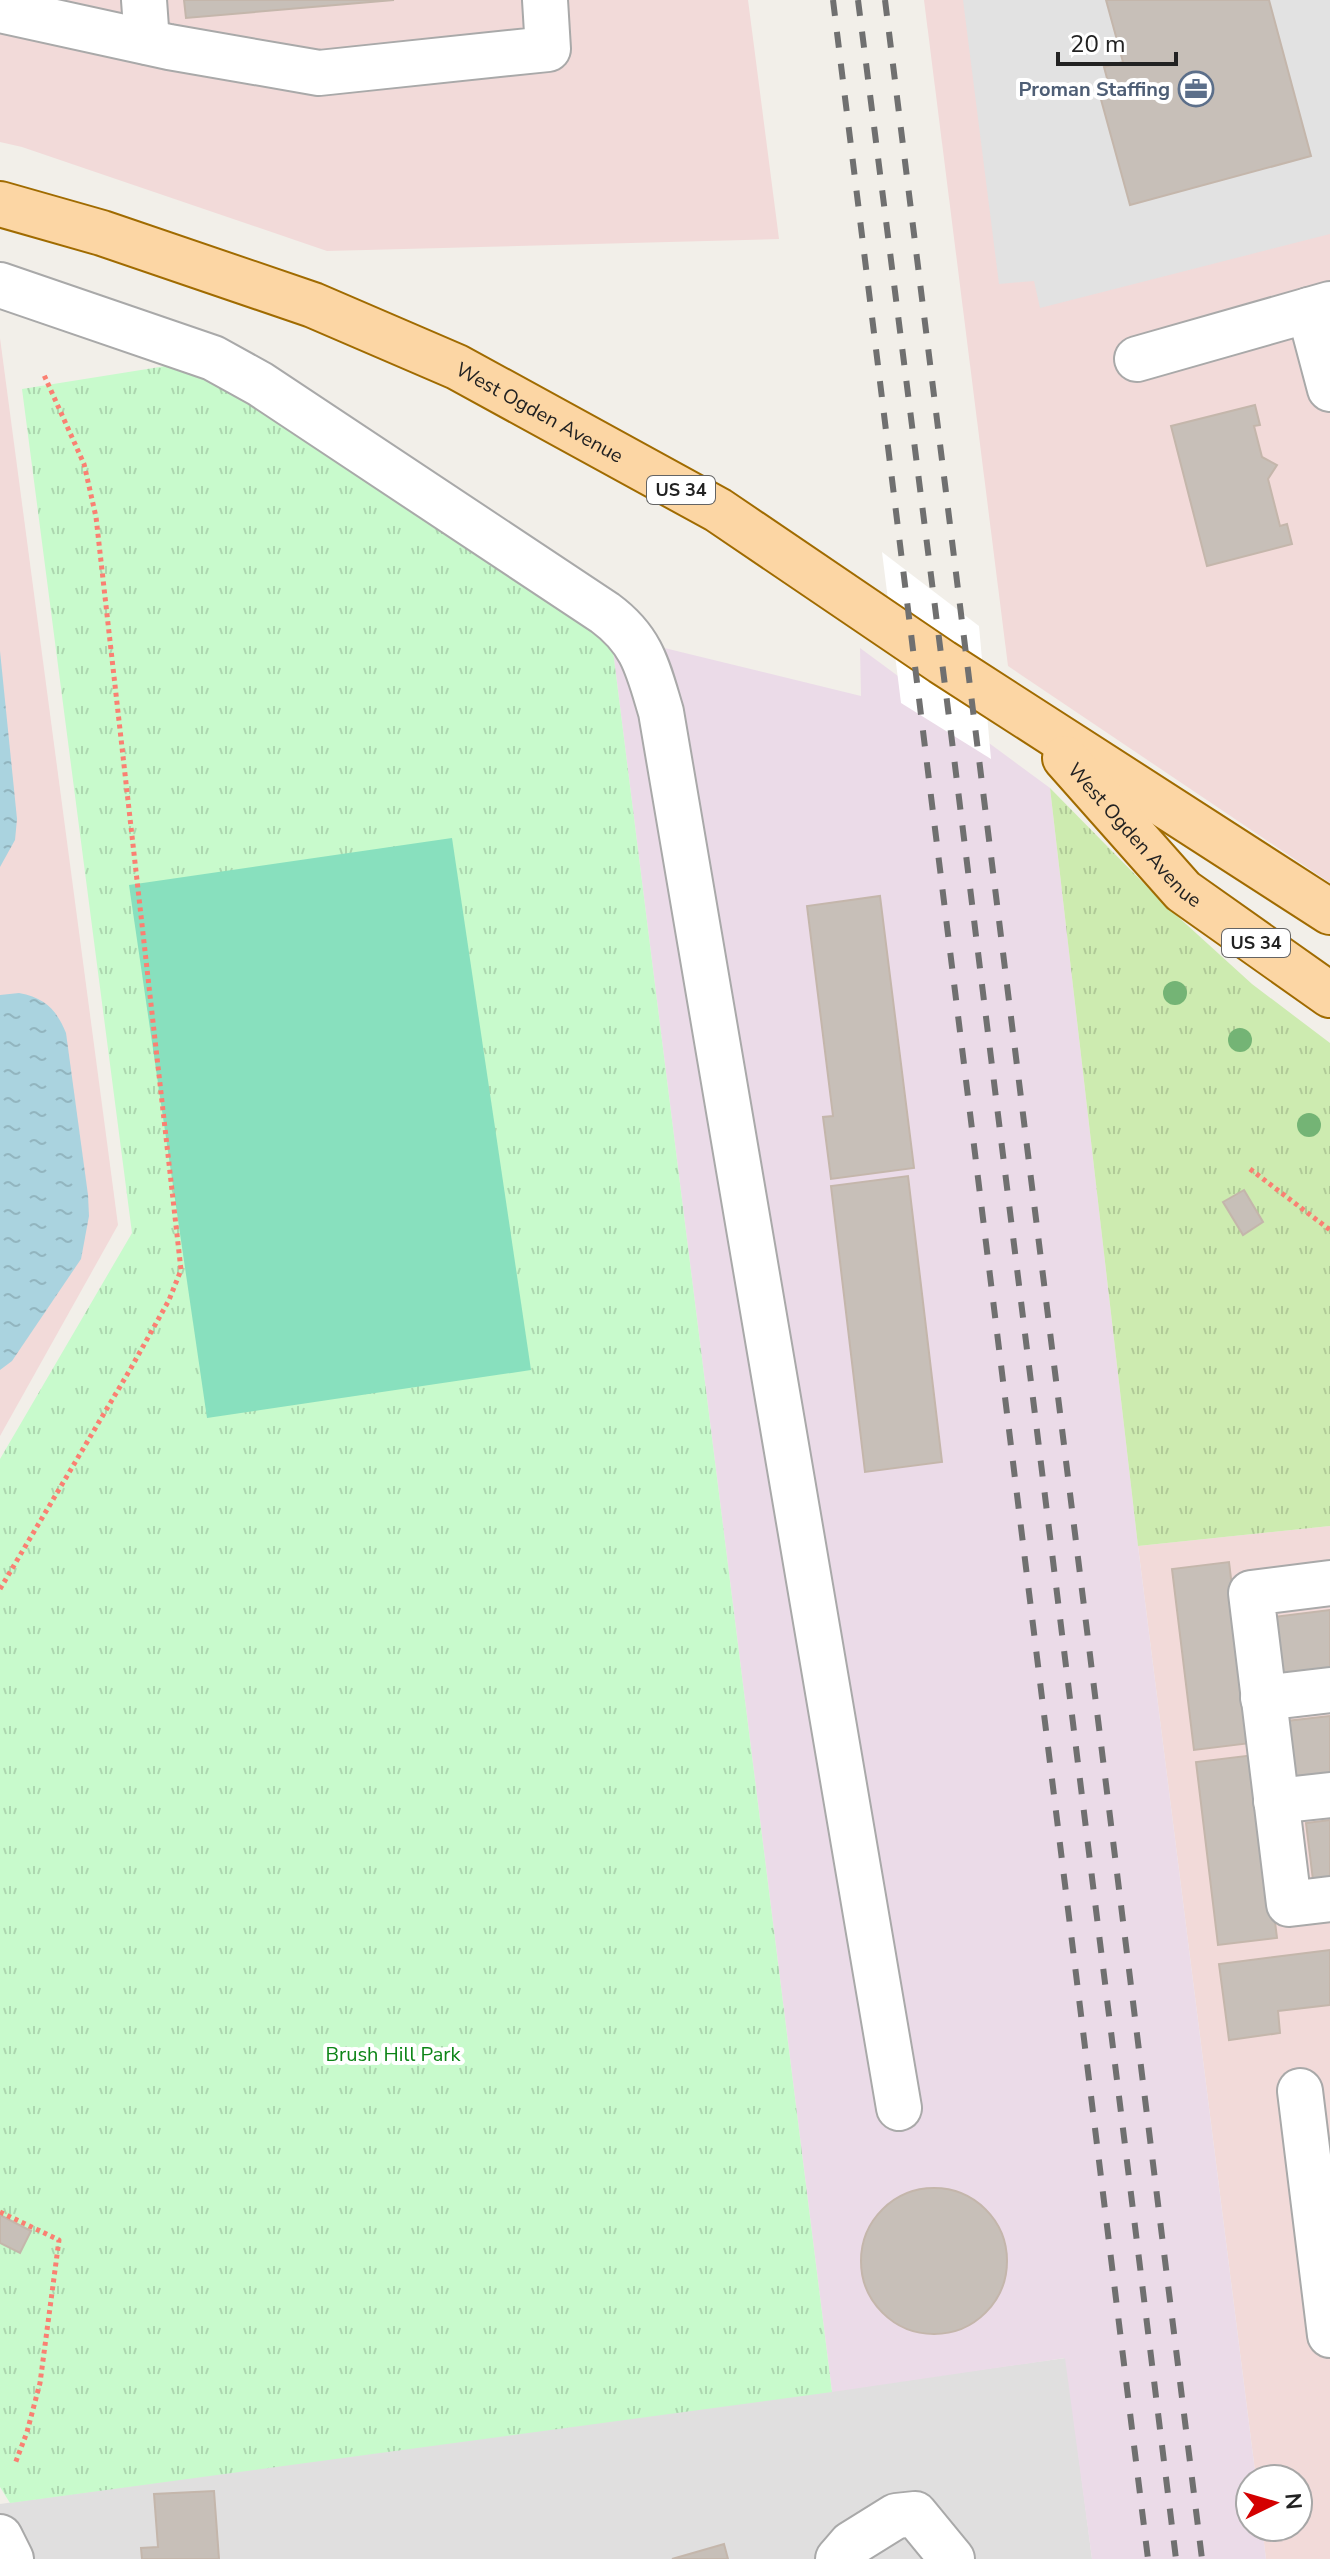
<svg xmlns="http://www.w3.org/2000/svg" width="1330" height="2559" viewBox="0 0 1330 2559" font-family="'Nunito Sans',sans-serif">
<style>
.residential{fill:#e0dfdf}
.commercial{fill:#f2dad9}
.industrial{fill:#ebdbe8}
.grass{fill:url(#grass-tufts)}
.park{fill:url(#park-tufts)}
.pitch{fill:#88e0be}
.parking{fill:#e2e2e2}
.water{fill:url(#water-ripples)}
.pier{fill:#fff}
.building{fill:#c7bfb8;stroke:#c4b6ab;stroke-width:2}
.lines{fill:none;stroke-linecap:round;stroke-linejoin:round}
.minor-casing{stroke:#a9a9a9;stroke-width:48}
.major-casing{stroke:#a06b00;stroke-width:48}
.path{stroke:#fa8072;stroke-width:5;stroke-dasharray:4 4;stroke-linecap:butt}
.minor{stroke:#fff;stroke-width:44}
.major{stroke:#fcd6a4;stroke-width:44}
.rail{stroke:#707070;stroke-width:6;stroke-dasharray:16 16;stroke-linecap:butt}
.tree{fill:#74b475}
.labels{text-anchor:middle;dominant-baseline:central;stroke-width:8;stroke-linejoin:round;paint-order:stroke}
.shield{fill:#fff;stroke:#646464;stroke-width:2}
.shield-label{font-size:18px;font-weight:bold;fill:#222}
.service-label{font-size:20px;font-weight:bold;fill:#4e5e75;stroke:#fff;text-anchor:end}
.street-label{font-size:20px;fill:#222;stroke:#fff}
.park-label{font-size:20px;fill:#0c8416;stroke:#fff}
</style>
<defs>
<pattern id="grass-tufts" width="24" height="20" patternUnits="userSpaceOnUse" patternTransform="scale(2)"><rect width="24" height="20" fill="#cdebb0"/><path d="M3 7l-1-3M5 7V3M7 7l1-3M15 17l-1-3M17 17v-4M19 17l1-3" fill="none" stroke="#b0c997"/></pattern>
<pattern id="park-tufts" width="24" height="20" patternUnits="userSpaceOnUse" patternTransform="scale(2)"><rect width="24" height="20" fill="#c8facc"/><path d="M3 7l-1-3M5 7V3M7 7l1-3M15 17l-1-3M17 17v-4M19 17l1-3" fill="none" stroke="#acd6af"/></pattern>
<pattern id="water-ripples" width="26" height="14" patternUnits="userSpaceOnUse" patternTransform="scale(2)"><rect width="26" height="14" fill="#aad3df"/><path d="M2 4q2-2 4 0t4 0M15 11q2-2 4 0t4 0" fill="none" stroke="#92b5bf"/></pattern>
</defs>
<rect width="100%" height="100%" fill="#f2efe9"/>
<!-- residential -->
<polygon class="residential" points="1066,2358 1092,2559 0,2559 0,2504"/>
<!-- commercial -->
<g class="commercial">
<polygon points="0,0 748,0 779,239 327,251 22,147 0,142"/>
<polygon points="924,0 1330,0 1330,883 1008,666"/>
<polygon points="0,338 118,1225 0,1436"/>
<polygon points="1330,1526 1330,2559 1266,2559 1262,2527 1298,2527 1298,2479 1256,2479 1138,1546"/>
</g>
<!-- industrial -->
<polygon class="industrial" points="611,635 861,696 860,648 1050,788 1138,1546 1256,2479 1250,2479 1250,2527 1262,2527 1266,2559 1092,2559 1065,2358 832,2392"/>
<!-- grass -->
<polygon class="grass" points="1050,788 1164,904 1252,984 1330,1043 1330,1526 1138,1546"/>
<!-- park -->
<polygon class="park" points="166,366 205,377 241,393 611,635 832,2392 10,2503 0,2487 0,1459 132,1233 22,389"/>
<!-- pitch -->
<polygon class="pitch" points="452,838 531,1370 207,1418 129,885"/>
<!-- parking -->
<polygon class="parking" points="963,0 1106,0 1123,62 1104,67 1108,82 1311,156 1269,0 1330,0 1330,234 1040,308 1034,281 999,284"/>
<!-- water -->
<g class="water">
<polygon points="0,651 17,819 15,840 0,867"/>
<path d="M19,993c26,5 37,16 47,40l22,162 1,21 -8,43 -69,102 -12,9v-375z"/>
</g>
<!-- pier -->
<polygon class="pier" points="882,552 979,626 991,759 901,703"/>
<!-- building -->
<g class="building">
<polygon points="184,0 394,0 186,18"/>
<polygon points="1106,0 1269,0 1311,156 1130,205 1097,85 1108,82 1104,67 1123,62"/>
<polygon points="1255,405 1260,425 1254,426 1262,457 1277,465 1268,479 1280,526 1287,524 1292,544 1207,566 1171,426"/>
<polygon points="880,896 914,1168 831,1179 823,1117 833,1116 807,906"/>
<polygon points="908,1176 942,1462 865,1472 831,1186"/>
<polygon points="1244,1190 1263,1222 1243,1235 1223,1202"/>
<polygon points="1229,1562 1251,1743 1194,1750 1172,1569"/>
<polygon points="1330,1610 1330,1668 1280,1674 1273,1617"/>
<polygon points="1330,1716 1330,1774 1294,1779 1287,1721"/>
<polygon points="1254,1755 1277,1938 1218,1945 1196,1762"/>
<polygon points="1330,1820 1330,1878 1313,1880 1306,1823"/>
<polygon points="1330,1950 1330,2005 1278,2011 1280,2033 1229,2040 1219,1964"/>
<circle cx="934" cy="2261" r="73"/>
<polygon points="0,2215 31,2231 20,2253 0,2243"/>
<polygon points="214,2491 219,2559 142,2559 141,2548 158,2547 154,2494"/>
<polygon points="724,2544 728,2559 672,2559"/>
</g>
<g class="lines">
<!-- minor casing -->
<g class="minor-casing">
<g id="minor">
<polyline points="144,0 147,42"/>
<polyline points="0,10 169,47 319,73 548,49 545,0"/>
<path d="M0,285l213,73 47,26 345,229c38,28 43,56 56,99l238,1396"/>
<polyline points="1330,304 1309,310 1330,389"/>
<polyline points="1137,359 1309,310"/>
<polyline points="1330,1583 1251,1593 1289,1904 1330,1899"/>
<polyline points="1263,1698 1330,1690"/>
<polyline points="1276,1801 1330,1795"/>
<polyline points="1300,2091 1330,2335"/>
<polyline points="0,2537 11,2559"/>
<polyline points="838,2559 851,2544 896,2516 915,2514 952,2559"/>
</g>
</g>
<!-- major casing -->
<g class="major-casing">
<g id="major">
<path id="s1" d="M0,204l102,29 211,72 144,62 261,143 224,152 388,250"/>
<path id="s2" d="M1065,758l118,133 147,104"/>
</g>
</g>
<!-- path -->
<g class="path">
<polyline points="1250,1169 1330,1230"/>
<polyline points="0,1589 131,1368 169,1300 181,1270 96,517 84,464 44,375"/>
<polyline points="0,2212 59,2240 40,2383 27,2432 15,2464"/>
</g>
<!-- minor -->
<use href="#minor" class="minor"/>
<!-- major -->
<use href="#major" class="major"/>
<!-- rail -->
<g class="rail">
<polyline points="833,0 1148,2559"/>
<polyline points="858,0 950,725 1176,2559"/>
<polyline points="885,0 1202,2559"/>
</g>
</g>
<!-- trees -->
<g class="tree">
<circle cx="1175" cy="993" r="12"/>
<circle cx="1240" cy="1040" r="12"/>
<circle cx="1309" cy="1125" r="12"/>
</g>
<!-- icons -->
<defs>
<g id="office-ring" transform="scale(1.8)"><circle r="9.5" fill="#fff" stroke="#5c6f8a" stroke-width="1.5"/><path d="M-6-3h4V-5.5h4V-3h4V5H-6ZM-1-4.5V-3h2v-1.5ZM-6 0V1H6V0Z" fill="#5c6f8a"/></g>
</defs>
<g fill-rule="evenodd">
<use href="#office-ring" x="1196" y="89"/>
</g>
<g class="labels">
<!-- shield labels -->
<g class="shield">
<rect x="647" y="476" width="68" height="28" rx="6"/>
<rect x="1222" y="929" width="68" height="28" rx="6"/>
</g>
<g class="shield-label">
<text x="681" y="490">US 34</text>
<text x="1256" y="943">US 34</text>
</g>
<!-- service labels -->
<g class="service-label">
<text x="1170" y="89">Proman Staffing</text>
</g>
<!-- street labels -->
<g class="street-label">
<text stroke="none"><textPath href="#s1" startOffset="580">West Ogden Avenue</textPath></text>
<text stroke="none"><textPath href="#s2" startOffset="104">West Ogden Avenue</textPath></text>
</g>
<!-- park labels -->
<g class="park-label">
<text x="393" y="2054">Brush Hill Park</text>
</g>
</g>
<!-- north arrow -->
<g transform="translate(1274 2503) rotate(85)"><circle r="38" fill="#ffffff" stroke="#a7a7a7" stroke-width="2"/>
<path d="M0-6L14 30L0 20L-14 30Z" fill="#d40000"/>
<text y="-12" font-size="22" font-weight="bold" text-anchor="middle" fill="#222222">N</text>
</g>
<!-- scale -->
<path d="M1058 52v12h118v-12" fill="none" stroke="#222222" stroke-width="4"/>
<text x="1070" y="52" font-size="24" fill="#222222" stroke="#ffffff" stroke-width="6" paint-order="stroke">20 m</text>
</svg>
